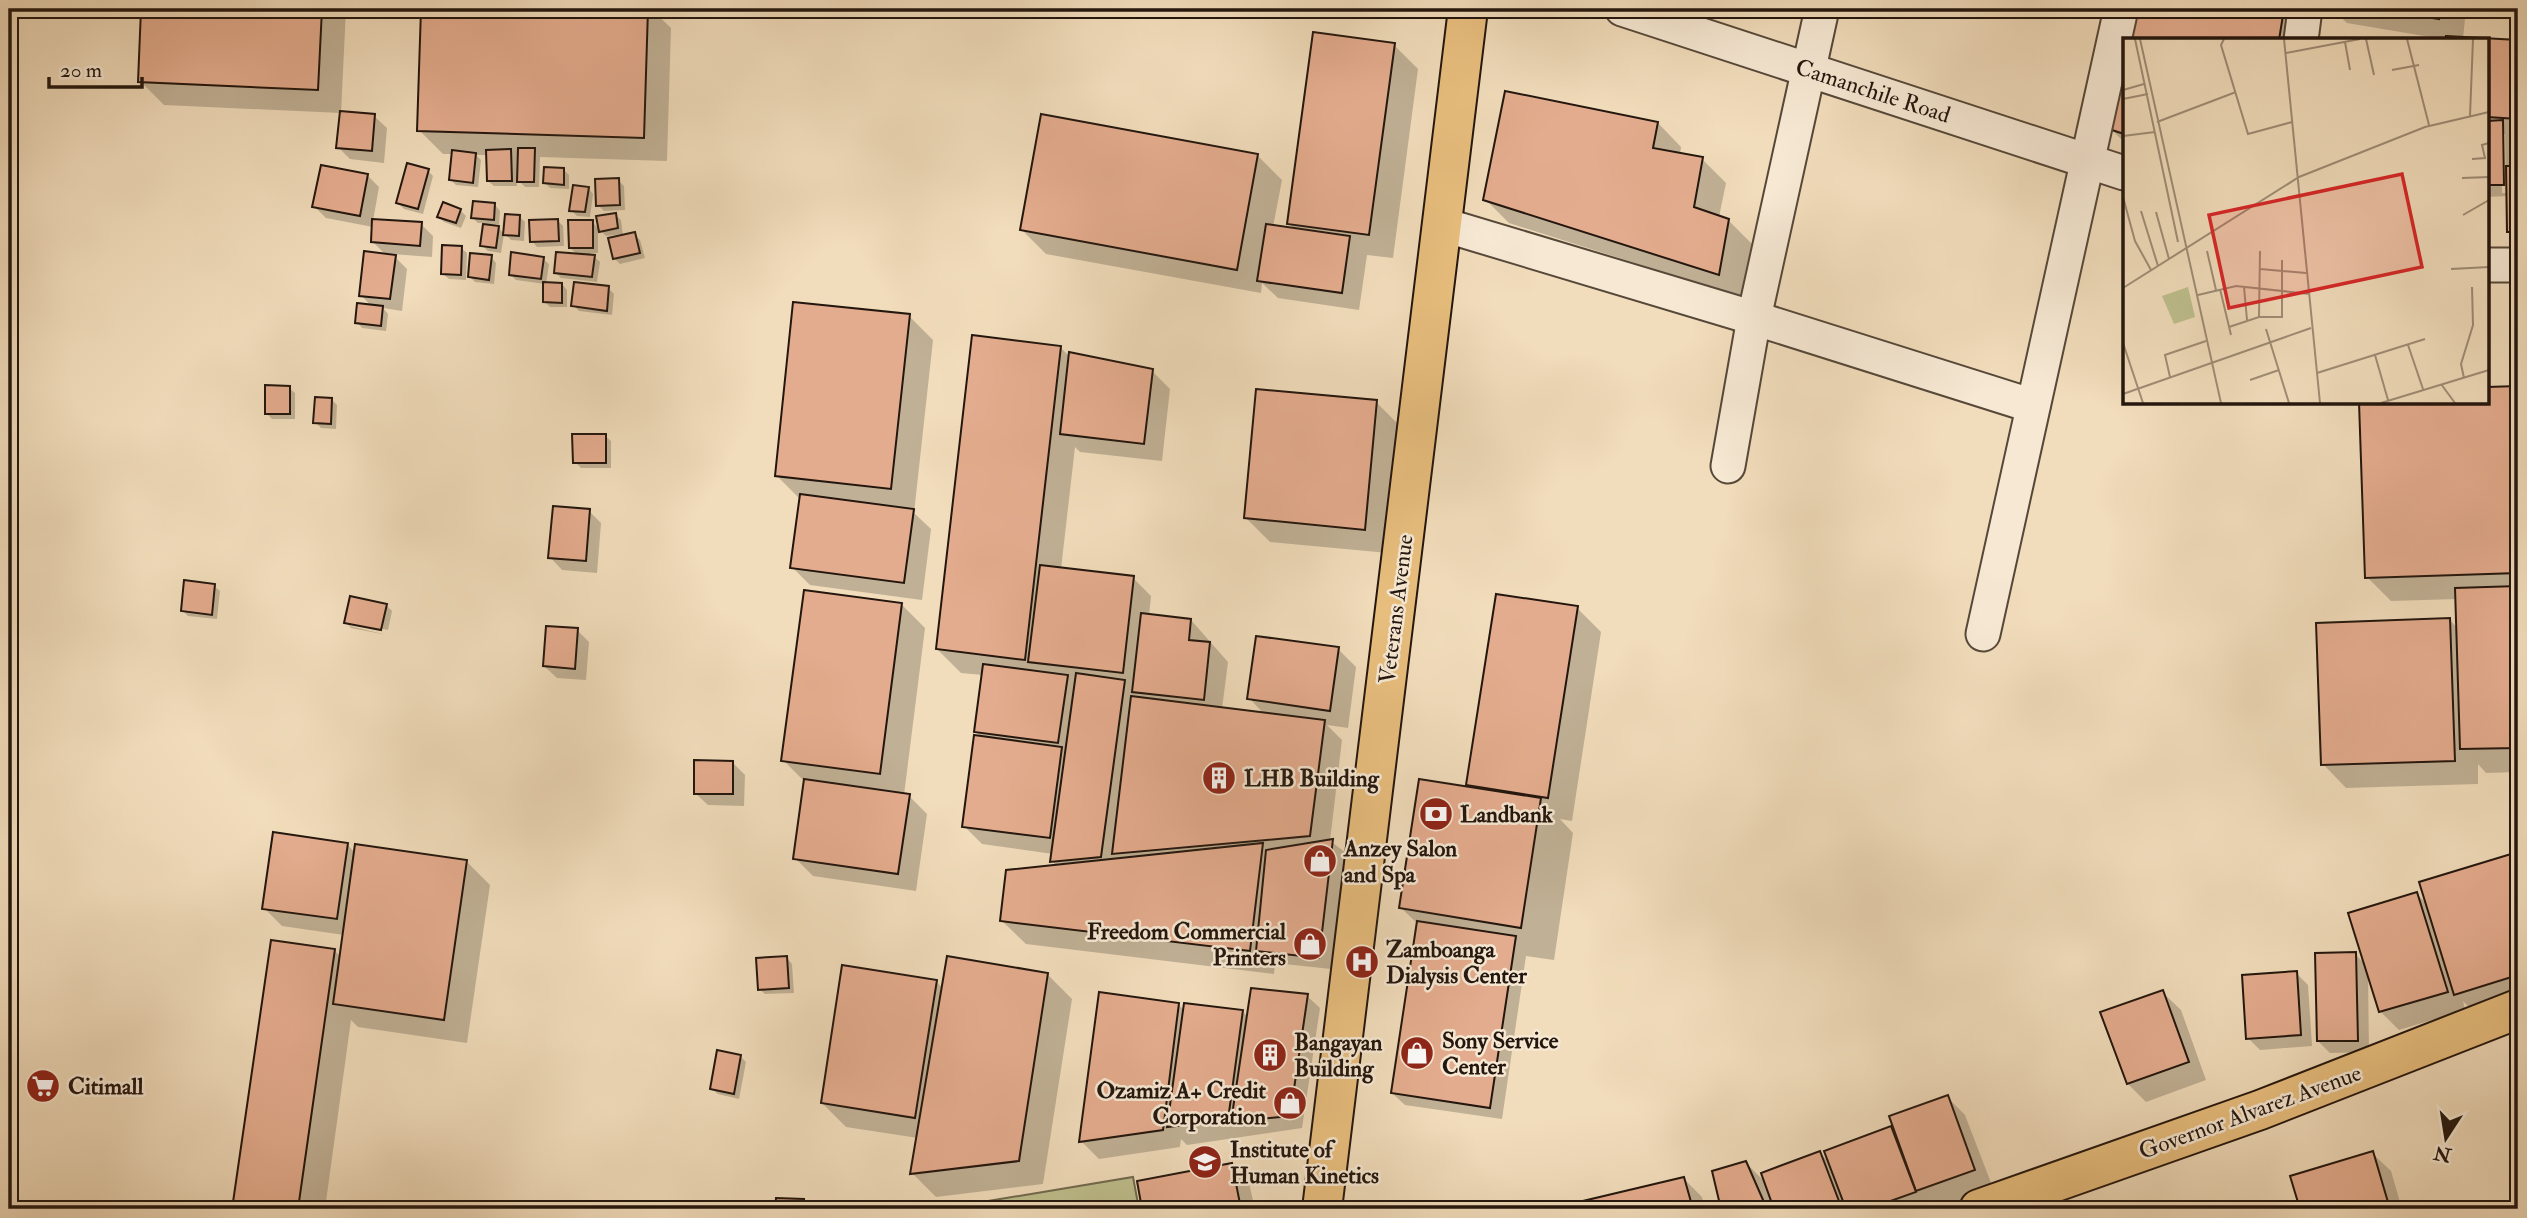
<svg xmlns="http://www.w3.org/2000/svg" width="2527" height="1218" viewBox="0 0 2527 1218" font-family="'IM FELL Double Pica',serif">
<style>
.green{fill:#bebf8d;stroke:#706a4e;stroke-width:2}
.shadow{fill:#0003;fill-rule:evenodd}
.building{fill:#e4ac8e;stroke:#23160e;stroke-width:2}
.lines{fill:none;stroke-linecap:round;stroke-linejoin:round}
.minor-casing{stroke:#564839;stroke-width:37}
.major-casing{stroke:#23160e;stroke-width:42}
.minor{stroke:#f6e8d3;stroke-width:33}
.major{stroke:#e8be7e;stroke-width:38}
.labels{text-anchor:middle;dominant-baseline:central;stroke-width:5;stroke-linejoin:round;paint-order:stroke}
.street-label{font-size:23px;fill:#23160e;stroke:#f6e8d3}
.poi-label{font-size:23px;font-weight:bold;fill:#23160e;stroke:#f6e8d3;text-anchor:start}
.inset-road{fill:none;stroke:#9f8d76;stroke-width:2}
.view{fill:#d62828;fill-opacity:0.15;stroke:#d62828;stroke-width:3.5}
.inset-edge{fill:none;stroke:#23160e;stroke-width:3.5}
</style>
<rect width="100%" height="100%" fill="#f1dcbb"/>
<filter id="stains"><feTurbulence type="fractalNoise" baseFrequency=".00286" numOctaves="4"/><feColorMatrix values="0 0 0 0 .2 0 0 0 0 .09 0 0 0 0 .02 0 0 0 .5 -.17"/></filter>
<radialGradient id="worn" r=".72"><stop offset=".6" stop-color="#630" stop-opacity="0"/><stop offset="1" stop-color="#630" stop-opacity=".3"/></radialGradient>
<!-- green -->
<polygon class="green" points="1133,1177 1139,1209 940,1209"/>
<!-- shadow -->
<g class="shadow">
<polygon points="143,9 346,9 341,113 374,116 387,128 384,163 350,159 338,147 341,113 164,105 140,81"/>
<polygon points="423,9 651,9 671,28 667,161 540,157 539,187 525,187 516,178 517,186 494,186 488,181 488,155 476,155 481,160 478,187 456,185 450,179 453,154 443,154 419,130"/>
<polygon points="2134,9 2310,9 2306,40 2128,40"/>
<path d="M2332,9h134l-3,30 55,3v93h-4l1,33 3,-1v74l-9,-9 -1,-36 -21,1v-157h-39l-101,-17zM2501,134h4l1,59h-4z"/>
<polygon points="1394,45 1418,69 1393,258 1367,255 1359,310 1278,298 1262,283 1261,293 1046,254 1022,230 1258,156 1282,180 1273,227 1296,230 1289,224"/>
<polygon points="2124,59 2124,142 2111,129"/>
<polygon points="1658,123 1681,147 1680,155 1702,159 1726,183 1719,217 1728,220 1752,244 1742,297 1509,223 1485,199"/>
<polygon points="563,169 569,175 569,189 550,188 545,183"/>
<polygon points="428,171 433,176 423,214 404,209 398,203"/>
<polygon points="367,175 379,187 373,221 421,224 433,236 432,257 392,254 407,269 402,311 383,308 388,314 386,331 362,328 357,322 372,307 361,295 387,256 373,242 373,227 326,218 314,206"/>
<polygon points="618,180 624,186 625,210 604,211 598,205"/>
<polygon points="588,188 593,194 590,217 577,216 571,210"/>
<polygon points="495,205 500,211 499,225 495,224 504,234 501,253 488,251 482,245 485,223 478,223 472,217"/>
<polygon points="460,210 466,216 461,228 444,222 439,217"/>
<polygon points="615,214 621,220 623,236 634,234 640,240 645,258 620,264 614,258 622,234 606,236 598,228 598,253 590,253 600,262 597,282 561,278 556,273 578,255 570,248 592,222 600,230"/>
<polygon points="520,217 525,222 524,241 511,240 505,234"/>
<polygon points="557,220 563,226 564,246 537,247 532,241"/>
<polygon points="461,248 467,253 466,280 449,279 443,274"/>
<polygon points="491,257 496,263 494,284 475,282 470,277"/>
<polygon points="543,259 549,264 546,284 562,284 567,290 567,307 550,307 545,302 545,284 516,280 510,274"/>
<polygon points="608,288 614,294 612,315 579,311 573,305"/>
<polygon points="909,316 933,340 914,513 931,529 922,600 810,585 792,567 801,500 777,476"/>
<polygon points="1060,347 1070,357 1152,371 1170,389 1162,461 1080,452 1075,447 1061,569 1133,578 1151,596 1149,616 1191,620 1228,662 1222,709 1265,715 1249,698 1338,649 1356,667 1348,728 1327,725 1342,740 1330,841 1345,852 1331,969 1275,963 1274,974 1026,944 1002,921 1057,866 1052,861 1053,854 982,844 964,826 982,738 975,731 983,675 961,673 937,649"/>
<polygon points="289,388 295,393 295,419 272,419 267,414"/>
<polygon points="2518,388 2518,772 2486,773 2478,764 2478,784 2346,788 2323,764 2450,620 2458,629 2457,599 2391,601 2367,577 2487,402 2487,389"/>
<polygon points="332,400 337,405 336,429 321,428 315,422"/>
<polygon points="1376,402 1400,426 1388,553 1270,542 1246,518"/>
<polygon points="605,436 611,441 611,468 581,468 575,462"/>
<polygon points="589,511 601,523 597,573 562,570 550,557"/>
<polygon points="214,586 220,591 217,619 188,616 183,611"/>
<polygon points="901,604 925,628 904,795 909,796 927,814 916,891 813,876 795,858 806,783 783,760"/>
<polygon points="386,605 392,611 388,630 350,622 350,626 387,635 351,628 346,622"/>
<polygon points="1577,608 1601,632 1572,821 1560,819 1573,833 1554,960 1526,956 1502,1119 1405,1105 1392,1093 1418,924 1401,908 1472,789 1468,785"/>
<polygon points="577,630 589,642 586,680 557,678 544,666"/>
<polygon points="733,763 745,775 744,806 708,805 695,793"/>
<polygon points="347,844 355,853 466,861 490,885 467,1043 358,1027 351,1020 325,1209 234,1209 272,942 334,950 341,957 344,935 282,926 264,908"/>
<polygon points="2511,856 2518,864 2518,999 2474,1012 2463,1001 2465,1010 2399,1030 2380,1011 2368,974 2369,1052 2330,1053 2318,1041 2355,954 2366,965 2417,894 2428,905"/>
<polygon points="787,958 792,964 794,993 765,994 759,989"/>
<polygon points="2296,973 2308,985 2312,1046 2260,1050 2248,1038"/>
<polygon points="1048,975 1072,999 1043,1184 936,1197 912,1173 918,1138 846,1127 822,1103 936,981 943,989"/>
<polygon points="2162,992 2181,1010 2206,1080 2146,1102 2128,1084"/>
<polygon points="1307,996 1320,1008 1302,1128 1187,1145 1181,1139 1180,1147 1099,1159 1081,1141 1179,1005 1185,1011 1243,1012 1249,1018"/>
<polygon points="740,1056 746,1062 739,1099 718,1094 712,1089"/>
<polygon points="1947,1097 1965,1115 1993,1188 1934,1209 1723,1209 1714,1172 1746,1163 1767,1184 1820,1153 1831,1164 1826,1152 1895,1127"/>
<polygon points="2372,1153 2391,1171 2402,1209 2301,1209 2292,1177"/>
<polygon points="1231,1165 1249,1183 1255,1209 1144,1209 1139,1182"/>
<polygon points="1684,1179 1702,1197 1705,1209 1556,1209"/>
<polygon points="777,1200 804,1201 812,1209 777,1209"/>
</g>
<!-- building -->
<g class="building">
<polygon points="141,9 322,9 318,90 138,82"/>
<polygon points="421,9 648,9 644,138 417,131"/>
<polygon points="2132,9 2284,9 2279,40 2126,40"/>
<polygon points="2377,9 2440,9 2439,19"/>
<polygon points="1313,32 1395,43 1369,235 1287,224"/>
<polygon points="2446,36 2518,40 2518,119 2487,117 2487,40 2446,40"/>
<polygon points="2124,49 2124,134 2109,129"/>
<polygon points="1505,91 1658,122 1653,148 1703,157 1694,207 1729,219 1719,275 1483,200"/>
<polygon points="340,111 375,114 372,151 336,148"/>
<polygon points="1041,114 1258,154 1237,270 1020,230"/>
<polygon points="2503,120 2504,185 2487,185 2487,121"/>
<polygon points="518,148 535,148 534,182 517,182"/>
<polygon points="511,149 512,181 487,181 486,150"/>
<polygon points="452,150 476,153 473,183 449,180"/>
<polygon points="407,163 429,169 418,209 396,203"/>
<polygon points="321,165 368,174 360,216 312,207"/>
<polygon points="2506,166 2518,166 2518,232 2507,232"/>
<polygon points="544,167 564,168 564,185 543,183"/>
<polygon points="619,178 620,205 596,206 595,179"/>
<polygon points="573,185 589,187 585,212 569,211"/>
<polygon points="473,201 495,203 494,220 471,218"/>
<polygon points="443,202 461,209 456,223 437,217"/>
<polygon points="616,213 618,228 599,232 596,216"/>
<polygon points="505,214 520,215 519,236 503,235"/>
<polygon points="372,219 422,222 420,246 371,242"/>
<polygon points="558,219 559,241 530,242 529,220"/>
<polygon points="568,220 593,220 593,248 569,248"/>
<polygon points="483,224 499,226 496,248 480,246"/>
<polygon points="1266,224 1350,236 1342,293 1257,281"/>
<polygon points="635,232 640,253 613,259 608,238"/>
<polygon points="442,245 462,246 461,275 441,274"/>
<polygon points="364,251 396,255 390,299 359,296"/>
<polygon points="511,252 544,257 541,279 509,275"/>
<polygon points="556,252 595,255 592,277 554,273"/>
<polygon points="470,253 492,255 489,280 468,277"/>
<polygon points="543,282 562,283 562,303 543,302"/>
<polygon points="574,282 609,286 607,311 571,306"/>
<polygon points="793,302 910,314 891,489 775,476"/>
<polygon points="357,303 383,306 381,326 355,323"/>
<polygon points="972,335 1061,346 1025,660 936,649"/>
<polygon points="1069,352 1153,369 1144,444 1060,434"/>
<polygon points="265,385 290,386 290,414 265,414"/>
<polygon points="2518,386 2518,573 2365,578 2359,402 2487,402 2487,387"/>
<polygon points="1256,389 1377,400 1365,530 1244,518"/>
<polygon points="315,397 332,398 331,424 313,423"/>
<polygon points="572,434 606,434 606,463 573,463"/>
<polygon points="800,494 914,509 904,583 790,568"/>
<polygon points="553,506 590,509 586,561 548,558"/>
<polygon points="1040,565 1134,576 1123,673 1028,662"/>
<polygon points="184,580 215,584 212,615 181,611"/>
<polygon points="2518,586 2518,748 2460,749 2455,588"/>
<polygon points="804,590 902,603 880,774 781,761"/>
<polygon points="1496,594 1578,606 1548,798 1466,785"/>
<polygon points="350,596 387,604 381,630 344,623"/>
<polygon points="1141,613 1191,619 1189,640 1210,642 1204,700 1132,692"/>
<polygon points="2450,618 2455,761 2321,765 2316,623"/>
<polygon points="546,626 578,628 575,669 543,666"/>
<polygon points="1256,636 1339,647 1330,711 1247,699"/>
<polygon points="983,664 1068,675 1058,743 974,732"/>
<polygon points="1076,673 1125,680 1101,857 1050,862"/>
<polygon points="1131,696 1325,720 1310,836 1112,854"/>
<polygon points="974,735 1062,747 1050,838 962,827"/>
<polygon points="694,760 733,761 733,794 694,794"/>
<polygon points="804,779 910,794 898,874 793,859"/>
<polygon points="1419,779 1541,798 1521,928 1399,908"/>
<polygon points="273,832 348,843 337,919 262,909"/>
<polygon points="1333,839 1319,958 1256,951 1266,850"/>
<polygon points="1263,843 1250,951 1000,921 1006,870"/>
<polygon points="355,844 467,860 444,1020 333,1004"/>
<polygon points="2511,854 2518,878 2518,975 2454,995 2419,882"/>
<polygon points="2417,892 2448,992 2379,1012 2348,913"/>
<polygon points="1417,921 1516,936 1490,1108 1391,1093"/>
<polygon points="271,940 335,949 298,1209 232,1209"/>
<polygon points="2356,952 2358,1041 2317,1041 2315,953"/>
<polygon points="787,956 789,988 758,990 756,958"/>
<polygon points="947,956 1048,973 1019,1161 910,1174"/>
<polygon points="842,965 937,980 915,1118 821,1103"/>
<polygon points="2297,971 2301,1035 2246,1039 2242,975"/>
<polygon points="1251,988 1308,994 1290,1116 1231,1122"/>
<polygon points="2163,990 2189,1062 2127,1084 2100,1012"/>
<polygon points="1099,992 1179,1003 1163,1130 1079,1142"/>
<polygon points="1184,1003 1243,1010 1228,1120 1167,1127"/>
<polygon points="717,1050 741,1055 734,1094 710,1089"/>
<polygon points="1948,1095 1975,1170 1916,1191 1889,1116"/>
<polygon points="1891,1126 1916,1192 1868,1209 1846,1209 1824,1151"/>
<polygon points="1820,1151 1842,1209 1774,1209 1761,1173"/>
<polygon points="2373,1151 2390,1209 2300,1209 2290,1176"/>
<polygon points="1746,1161 1767,1209 1721,1209 1712,1171"/>
<polygon points="1232,1163 1241,1209 1142,1209 1137,1181"/>
<polygon points="1684,1177 1693,1209 1549,1209"/>
<polygon points="776,1198 804,1199 804,1209 775,1209"/>
</g>
<g class="lines">
<!-- minor casing -->
<g class="minor-casing">
<g id="minor">
<polyline points="1622,9 2124,173"/>
<polyline points="2301,40 2305,9"/>
<polyline points="1441,224 1754,318 2033,406"/>
<polyline points="2487,265 2518,265"/>
<polyline points="1728,466 1754,318 1822,9"/>
<polyline points="1983,634 2121,9"/>
</g>
</g>
<!-- major casing -->
<g class="major-casing">
<g id="major">
<polyline points="1322,1209 1468,9"/>
<polyline points="1979,1209 2260,1110 2518,1009"/>
</g>
</g>
<!-- minor -->
<use href="#minor" class="minor"/>
<!-- major -->
<use href="#major" class="major"/>
</g>
<!-- icons -->
<defs>
<g id="building-disc" transform="scale(1.75)"><circle r="9.5" fill="#8f2418" stroke="#f6e8d3"/><path d="M-4-6H4V6H1V3H-1V6H-4ZM-2.5-4.3h1.7v1.8h-1.7ZM.8-4.3h1.7v1.8H.8ZM-2.5-1h1.7V.8h-1.7ZM.8-1h1.7V.8H.8Z" fill="#fff"/></g>
<g id="bank-disc" transform="scale(1.75)"><circle r="9.5" fill="#8f2418" stroke="#f6e8d3"/><path d="M-6-4H6V4H-6ZM0-2.3a2.3 2.3 0 1 0 0 4.6a2.3 2.3 0 1 0 0-4.6Z" fill="#fff"/></g>
<g id="shop-disc" transform="scale(1.75)"><circle r="9.5" fill="#8f2418" stroke="#f6e8d3"/><path d="M-5-2.5h2.3a2.7 3.5 0 0 1 5.4 0H5L5.5 6h-11ZM-1.5-2.5h3a1.5 2.3 0 0 0-3 0Z" fill="#fff"/></g>
<g id="hospital-disc" transform="scale(1.75)"><circle r="9.5" fill="#8f2418" stroke="#f6e8d3"/><path d="M-5-5h3v3.5h4V-5h3V5h-3V1.5h-4V5h-3Z" fill="#fff"/></g>
<g id="supermarket-disc" transform="scale(1.75)"><circle r="9.5" fill="#8f2418" stroke="#f6e8d3"/><path d="M-6-5.5h2.5l.6 2H6L4.5 2H-2.5L-4.4-4H-6ZM-1.5 3.2a1.3 1.3 0 1 0 .1 0ZM3 3.2a1.3 1.3 0 1 0 .1 0Z" fill="#fff"/></g>
<g id="university-disc" transform="scale(1.75)"><circle r="9.5" fill="#8f2418" stroke="#f6e8d3"/><path d="M0-5L7-2L0 1L-7-2ZM-4 1L0 2.5L4 1V4Q0 6-4 4Z" fill="#fff"/></g>
</defs>
<g fill-rule="evenodd">
<use href="#building-disc" x="1219" y="778"/>
<use href="#bank-disc" x="1436" y="814"/>
<use href="#shop-disc" x="1320" y="861"/>
<use href="#shop-disc" x="1310" y="944"/>
<use href="#hospital-disc" x="1362" y="962"/>
<use href="#shop-disc" x="1417" y="1053"/>
<use href="#building-disc" x="1270" y="1055"/>
<use href="#supermarket-disc" x="43" y="1086"/>
<use href="#shop-disc" x="1290" y="1103"/>
<use href="#university-disc" x="1205" y="1162"/>
</g>
<g class="labels">
<!-- street labels -->
<g class="street-label">
<text transform="translate(1873 91) rotate(18)">Camanchile Road</text>
<text transform="translate(1396 609) rotate(-83)">Veterans Avenue</text>
<text transform="translate(2250 1112) rotate(-20)">Governor Alvarez Avenue</text>
</g>
<!-- poi labels -->
<g class="poi-label">
<text x="1244" y="778">LHB Building</text>
<text x="1460" y="814">Landbank</text>
<text x="1344" y="848">Anzey Salon<tspan x="1344" dy="26">and Spa</tspan></text>
<text x="1286" y="931" text-anchor="end">Freedom Commercial<tspan x="1286" dy="26">Printers</tspan></text>
<text x="1386" y="949">Zamboanga<tspan x="1386" dy="26">Dialysis Center</tspan></text>
<text x="1442" y="1040">Sony Service<tspan x="1442" dy="26">Center</tspan></text>
<text x="1294" y="1042">Bangayan<tspan x="1294" dy="26">Building</tspan></text>
<text x="68" y="1086">Citimall</text>
<text x="1266" y="1090" text-anchor="end">Ozamiz A+ Credit<tspan x="1266" dy="26">Corporation</tspan></text>
<text x="1230" y="1149">Institute of<tspan x="1230" dy="26">Human Kinetics</tspan></text>
</g>
</g>
<!-- overview -->
<g transform="translate(2123 38)">
<rect width="366" height="366" fill="#f1dcbb"/>
<path d="M65,249l7,30 -21,7 -12,-28z" fill="#bebf8d"/>
<path class="inset-road" d="M12,1l43,203M17,1l81,364M101,1l-3,6 27,89 44,-12M161,1l36,364M243,1l8,36M284,1l22,86M222,4l5,28M163,15l74,-14M269,32l27,-5M0,52l21,-6M0,61l25,-5M347,78l3,-77M34,84l79,-30M0,98l32,-4M349,121l13,-1 -3,-13 7,-2M339,140l27,-1M0,159l12,44 16,29M18,173l17,55M33,174l13,47M340,177l26,-15M84,213l9,39M137,231l46,4M328,231l38,-2M121,249l3,33M0,250l176,-111 126,-50 64,-15M97,251l11,46M75,257l38,-9 74,8M136,279l1,-66M106,289l30,-10h23v-57M143,291l23,74M0,305l20,60M285,307l15,44M252,317l13,45M194,335l108,-34M47,339l-5,-22 41,-14M341,340l-3,-14 12,-39 -1,-38M127,342l29,-10M318,346l14,19M0,356l188,-66M258,365l108,-33"/>
<path class="view" d="M279,136l20,93 -193,41 -20,-93z"/>
<rect width="366" height="366" class="inset-edge"/>
</g>
<!-- margin -->
<rect width="2527" height="1218" fill="none" stroke="#f1dcbb" stroke-width="35"/>
<rect x="10" y="10" width="2506" height="1197" fill="none" stroke="#23160e" stroke-width="3.5"/>
<rect x="18" y="18" width="2492" height="1183" fill="none" stroke="#23160e" stroke-width="2"/>
<!-- north arrow -->
<g transform="translate(2446 1138) rotate(192)" stroke="#f6e8d3" stroke-width="5" paint-order="stroke">
<path d="M0-5L12 26L0 18L-12 26Z" fill="#23160e"/>
<text y="-10" font-size="19" font-weight="bold" text-anchor="middle" fill="#23160e">N</text>
</g>
<!-- scale -->
<path d="M49 77v10h93v-10" fill="none" stroke="#23160e" stroke-width="3.5"/>
<text x="60" y="77" font-size="21" fill="#23160e" stroke="#f6e8d3" stroke-width="5" paint-order="stroke">20 m</text>
<rect width="100%" height="100%" filter="url(#stains)"/>
<rect width="100%" height="100%" fill="url(#worn)"/>
</svg>
